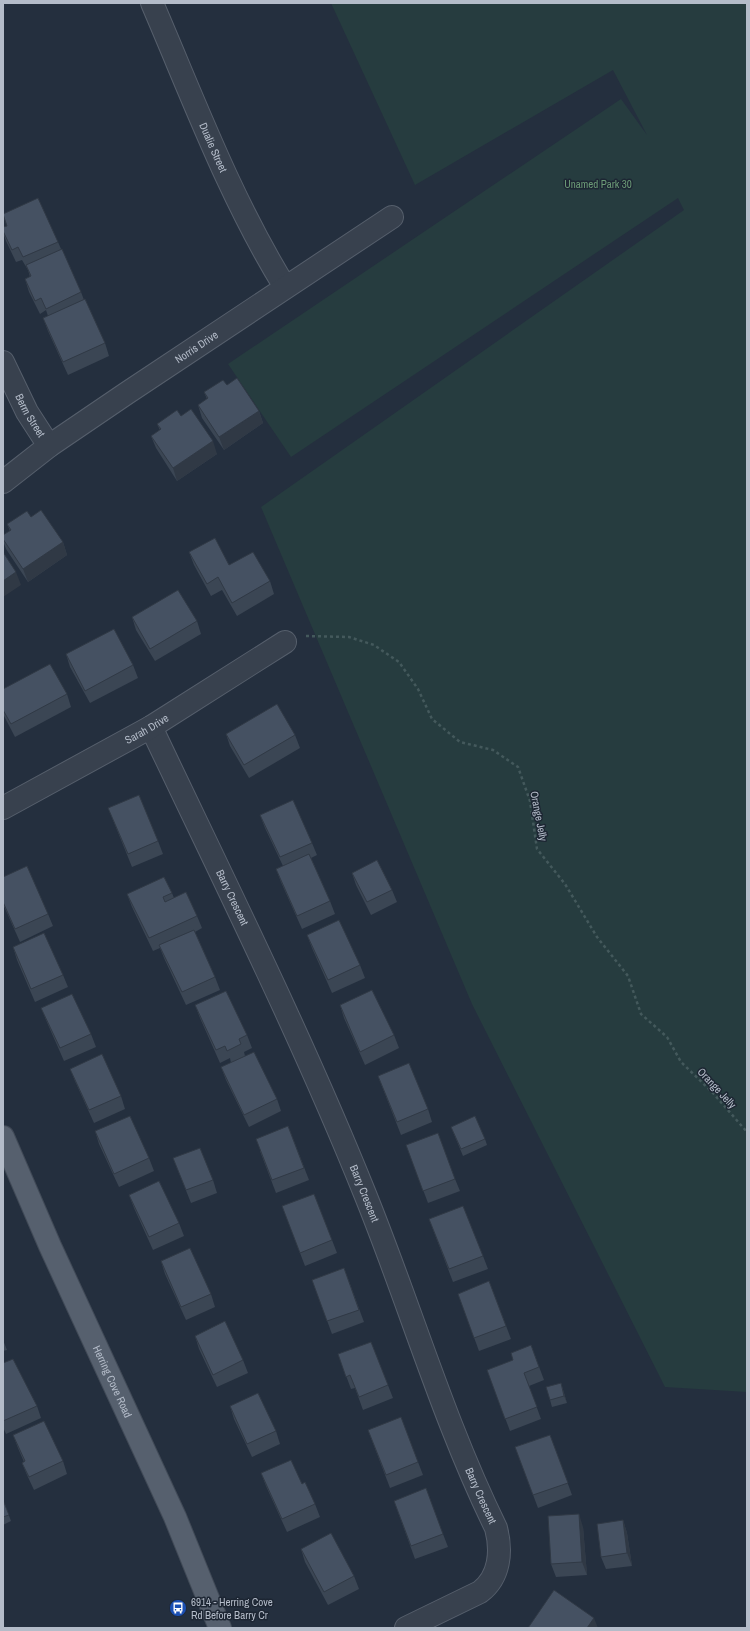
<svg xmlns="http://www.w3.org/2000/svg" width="750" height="1631" viewBox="0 0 750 1631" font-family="'Archivo Narrow',sans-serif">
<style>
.green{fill:#263c3f}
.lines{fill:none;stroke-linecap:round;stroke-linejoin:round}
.minor-casing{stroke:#565f6c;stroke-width:24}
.major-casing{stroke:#414a57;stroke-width:24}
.path{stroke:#44595c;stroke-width:2.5;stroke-dasharray:3 3;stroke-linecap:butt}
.minor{stroke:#38414e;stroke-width:22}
.major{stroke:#56606e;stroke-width:22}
.wall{fill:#3b4654}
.shaded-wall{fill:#303945}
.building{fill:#455162;stroke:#303945}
.labels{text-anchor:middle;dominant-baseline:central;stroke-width:3;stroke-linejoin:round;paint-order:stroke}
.street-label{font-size:11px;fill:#b4bcc9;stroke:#1d2633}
.park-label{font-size:11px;fill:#6b9a76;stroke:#1d2633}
.poi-label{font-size:11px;fill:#b4bcc9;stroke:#1d2633;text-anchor:start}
</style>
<rect width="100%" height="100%" fill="#242f3e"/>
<!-- green -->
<polygon class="green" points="331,3 747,3 747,1392 665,1387 472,1004 261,507 684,210 678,198 291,457 228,364 621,99 647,135 613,70 415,185"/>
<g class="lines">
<!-- minor casing -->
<g class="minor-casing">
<g id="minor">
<path id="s1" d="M152,3c41,95 78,195 133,284"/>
<path id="s2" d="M3,362l24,50 22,34"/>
<path id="s3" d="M3,482l46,-36 78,-53 265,-176"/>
<path id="s4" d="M151,727c73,154 150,308 214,467 45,111 78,226 131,334 6,23 4,49 -16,64l-74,36"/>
<path id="s5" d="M3,808l148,-81 134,-85"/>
</g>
</g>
<!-- major casing -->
<g class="major-casing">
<g id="major">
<path id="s6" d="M3,1137l47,109 125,271 45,111"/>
</g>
</g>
<!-- path -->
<polyline class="path" points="306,636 349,637 374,645 399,662 418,689 432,719 460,742 493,750 518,767 530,801 537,849 565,884 597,937 628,976 641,1014 667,1037 681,1062 713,1093 747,1132"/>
<!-- minor -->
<use href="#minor" class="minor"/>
<!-- major -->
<use href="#major" class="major"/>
</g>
<!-- wall -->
<g class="wall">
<polygon points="3,214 58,242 61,249 81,292 84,300 105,343 109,356 68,375 48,331 43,318 48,316 46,310 40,314 29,292 25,279 30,277 28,270 22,260 16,262 6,241 3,232 3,227 7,226"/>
<polygon points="227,385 259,411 263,423 224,450 202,418 198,405 207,399 204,392"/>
<polygon points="181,416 217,454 177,481 156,448 151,436 160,430 157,424"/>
<polygon points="7,524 63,542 67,555 28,582 6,549 3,541 3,535 10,531"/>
<polygon points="189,552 229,565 270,581 274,594 237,616 222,590 211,596 194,565"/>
<polygon points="132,617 197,621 201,634 155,661 136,630"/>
<polygon points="66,654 133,665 138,678 90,703 70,667"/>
<polygon points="3,689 67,694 71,707 15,737 3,714"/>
<polygon points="226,734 295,735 300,748 249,778 230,746"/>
<polygon points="108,808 158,841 163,854 132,867 113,820"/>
<polygon points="260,815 312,843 317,855 311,858 330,901 335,914 302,929 281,882 276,869 283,866 265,828"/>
<polygon points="352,873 392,890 397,902 371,915 356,885"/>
<polygon points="3,877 48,914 53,926 20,942 3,904"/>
<polygon points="172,893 174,898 197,916 202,928 195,932 215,977 220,990 186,1005 164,958 160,948 153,951 132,907 127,894"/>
<polygon points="307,935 360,965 365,978 332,993 312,948"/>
<polygon points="13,947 63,975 68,987 35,1002 17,960"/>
<polygon points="195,1005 247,1035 252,1048 244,1052 245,1056 277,1099 281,1111 249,1127 226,1080 221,1067 231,1063 230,1058 220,1063 200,1018"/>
<polygon points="340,1005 394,1035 399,1048 365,1065 344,1018"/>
<polygon points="41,1008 91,1034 96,1047 64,1061 46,1020"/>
<polygon points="70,1069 121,1096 125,1109 94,1123 75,1081"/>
<polygon points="378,1076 428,1109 432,1122 401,1135"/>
<polygon points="288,1126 309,1180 276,1193 260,1151"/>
<polygon points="451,1127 485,1139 487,1145 463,1156"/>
<polygon points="95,1131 149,1158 154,1171 119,1187 99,1144"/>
<polygon points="173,1158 213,1180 217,1193 191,1203"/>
<polygon points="411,1158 455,1179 460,1191 428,1203"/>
<polygon points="129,1195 179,1223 184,1236 153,1250 134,1208"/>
<polygon points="282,1206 332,1240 337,1253 305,1266"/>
<polygon points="429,1219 483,1256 488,1269 453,1282"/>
<polygon points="161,1261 211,1294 215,1307 186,1320 165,1274"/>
<polygon points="344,1268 364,1322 332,1334 312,1280"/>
<polygon points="489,1281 511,1339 479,1351 458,1294"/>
<polygon points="195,1336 243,1360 248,1373 217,1387 199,1349"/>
<polygon points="3,1340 7,1350 3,1351"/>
<polygon points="371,1342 393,1398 363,1410 355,1388 351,1389 338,1354"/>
<polygon points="531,1345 544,1380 529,1386 541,1419 510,1431 487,1370 513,1360"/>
<polygon points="3,1363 37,1406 41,1418 6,1434 3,1427"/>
<polygon points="561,1383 567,1403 552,1407 550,1400"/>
<polygon points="230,1406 276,1431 280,1444 252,1457 234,1419"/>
<polygon points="368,1430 418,1462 423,1475 390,1488"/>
<polygon points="13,1435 63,1461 67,1474 34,1490 27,1475 22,1463 24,1462 18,1448"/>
<polygon points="550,1435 572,1495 538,1508 515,1447"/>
<polygon points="261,1473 315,1504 320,1517 287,1532 266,1486"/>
<polygon points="3,1500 11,1521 3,1525"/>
<polygon points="394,1501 443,1534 448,1547 415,1559"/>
<polygon points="623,1520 627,1533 632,1566 606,1569 601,1557"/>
<polygon points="583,1527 587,1575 556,1577 551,1564"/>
<polygon points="301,1549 354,1576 359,1589 328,1605 305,1562"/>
</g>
<!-- shaded-wall -->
<g class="shaded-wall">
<polygon points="259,411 263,423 224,450 219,437"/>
<polygon points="213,441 217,454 177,481 173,468"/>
<polygon points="63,542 67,555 28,582 23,569"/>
<polygon points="16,572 21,585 3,597 3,581"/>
<polygon points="561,1383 563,1390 567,1403 564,1396"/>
<polygon points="579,1514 583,1527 587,1575 582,1562"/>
<polygon points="623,1520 627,1533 632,1566 627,1553"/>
<polygon points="594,1618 598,1628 587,1628"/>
</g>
<!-- building -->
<g class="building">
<polygon points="38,198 58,242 23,257 18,247 12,250 3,231 3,227 7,226 3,214"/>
<polygon points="62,249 81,292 46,309 41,298 35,301 25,279 31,276 26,265"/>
<polygon points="85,299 105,343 63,362 43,318"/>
<polygon points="237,378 259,411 219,437 198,405 208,398 204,392 223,380 227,385"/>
<polygon points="191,409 213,441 173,468 151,436 161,429 157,424 177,410 181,416"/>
<polygon points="41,510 63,542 23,569 3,539 3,535 11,530 7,524 27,511 31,517"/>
<polygon points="215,538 229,565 253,552 270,581 232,603 218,577 207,584 189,552"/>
<polygon points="3,552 16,572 3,581"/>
<polygon points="178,590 197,621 150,649 132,617"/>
<polygon points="114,629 133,665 85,691 66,654"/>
<polygon points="50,664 67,694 11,724 3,710 3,689"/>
<polygon points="277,704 295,735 244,765 226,734"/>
<polygon points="139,795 158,841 128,854 108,808"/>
<polygon points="293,800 312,843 280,857 260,815"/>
<polygon points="309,854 330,901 297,916 276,869"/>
<polygon points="377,860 392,890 367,902 352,873"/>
<polygon points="27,866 48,914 15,929 3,902 3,877"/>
<polygon points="164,877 172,893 163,897 165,902 186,892 197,916 149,938 127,894"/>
<polygon points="339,920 360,965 328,980 307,935"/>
<polygon points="194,930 215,977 182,992 159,945"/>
<polygon points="44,933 63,975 31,989 13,947"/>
<polygon points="372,990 394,1035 360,1052 340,1005"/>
<polygon points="226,991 247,1035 239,1039 241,1044 227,1051 225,1046 216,1050 195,1005"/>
<polygon points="72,994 91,1034 60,1048 41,1008"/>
<polygon points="254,1052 277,1099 244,1115 221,1067"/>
<polygon points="102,1054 121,1096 89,1110 70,1069"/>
<polygon points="409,1063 428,1109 397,1122 378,1076"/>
<polygon points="130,1116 149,1158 114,1174 95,1131"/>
<polygon points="475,1116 485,1139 461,1149 451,1127"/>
<polygon points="288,1126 304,1168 272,1180 256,1139"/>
<polygon points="438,1133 455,1179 423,1191 406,1145"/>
<polygon points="200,1148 213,1180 186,1190 173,1158"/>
<polygon points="159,1181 179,1223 149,1237 129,1195"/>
<polygon points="314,1194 332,1240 300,1253 282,1206"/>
<polygon points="463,1206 483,1256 449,1269 429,1219"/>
<polygon points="190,1248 211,1294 181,1307 161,1261"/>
<polygon points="344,1268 359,1310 327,1321 312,1280"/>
<polygon points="489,1281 506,1326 474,1338 458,1294"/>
<polygon points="225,1321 243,1360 213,1375 195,1336"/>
<polygon points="371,1342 388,1385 359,1397 350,1375 346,1377 338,1354"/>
<polygon points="531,1345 539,1367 524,1373 537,1407 505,1419 487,1370 513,1360 511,1353"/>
<polygon points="13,1359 37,1406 3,1421 3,1363"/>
<polygon points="561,1383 564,1396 550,1400 546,1387"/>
<polygon points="258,1393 276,1431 247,1444 230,1406"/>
<polygon points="401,1417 418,1462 386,1475 368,1430"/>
<polygon points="44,1421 63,1461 29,1477 22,1463 25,1461 13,1435"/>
<polygon points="550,1435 568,1483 533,1495 515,1447"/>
<polygon points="291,1460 302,1484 305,1482 315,1504 282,1519 261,1473"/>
<polygon points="426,1488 443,1534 411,1546 394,1501"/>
<polygon points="3,1500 9,1515 3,1517"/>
<polygon points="579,1514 582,1562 551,1564 548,1516"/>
<polygon points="623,1520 627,1553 601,1557 597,1524"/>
<polygon points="331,1533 354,1576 324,1592 301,1549"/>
<polygon points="554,1590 594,1618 587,1628 528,1628"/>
</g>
<!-- icons -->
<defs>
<g id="bus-disc" transform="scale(0.9)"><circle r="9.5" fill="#1a4fb4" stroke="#1d2633"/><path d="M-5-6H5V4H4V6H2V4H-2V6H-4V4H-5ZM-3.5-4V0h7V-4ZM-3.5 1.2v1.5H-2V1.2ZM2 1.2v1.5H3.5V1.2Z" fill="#fff"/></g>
</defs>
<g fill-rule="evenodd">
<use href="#bus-disc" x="178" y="1608"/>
</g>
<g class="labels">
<!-- street labels -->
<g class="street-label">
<text stroke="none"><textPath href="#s1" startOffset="157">Dualie Street</textPath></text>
<text stroke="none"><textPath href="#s3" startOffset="236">Norris Drive</textPath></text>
<text stroke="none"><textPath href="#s2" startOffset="60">Berm Street</textPath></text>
<text stroke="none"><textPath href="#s5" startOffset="164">Sarah Drive</textPath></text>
<text transform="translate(539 816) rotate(79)">Orange Jelly</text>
<text stroke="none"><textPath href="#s4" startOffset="189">Barry Crescent</textPath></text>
<text transform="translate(717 1088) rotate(47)">Orange Jelly</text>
<text stroke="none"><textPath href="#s4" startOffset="513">Barry Crescent</textPath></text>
<text stroke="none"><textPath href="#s6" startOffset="268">Herring Cove Road</textPath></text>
<text stroke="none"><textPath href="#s4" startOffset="837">Barry Crescent</textPath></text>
</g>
<!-- park labels -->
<g class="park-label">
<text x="598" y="184">Unamed Park 30</text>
</g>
<!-- poi labels -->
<g class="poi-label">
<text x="191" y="1602">6914 - Herring Cove<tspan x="191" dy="13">Rd Before Barry Cr</tspan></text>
</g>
</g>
<!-- border -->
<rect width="750" height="1631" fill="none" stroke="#b4bcc9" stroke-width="8"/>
</svg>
